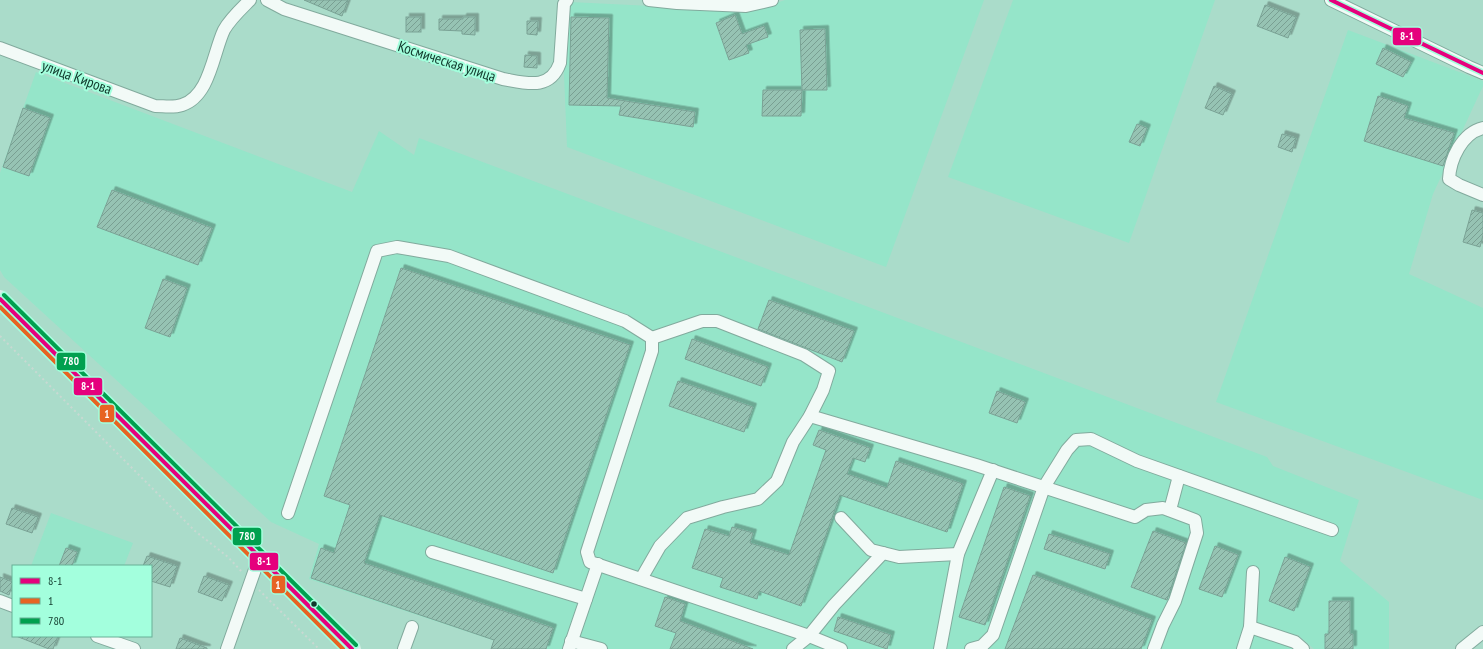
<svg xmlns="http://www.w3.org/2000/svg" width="1483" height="649" viewBox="0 0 1483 649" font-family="'PT Sans Narrow',sans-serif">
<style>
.built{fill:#95e5c9}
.building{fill:url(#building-hatch);stroke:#7aa295;filter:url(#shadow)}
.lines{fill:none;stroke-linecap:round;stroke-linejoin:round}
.minor-casing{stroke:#82aa9d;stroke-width:14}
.major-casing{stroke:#d9efe7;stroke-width:18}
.path{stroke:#c8d9d2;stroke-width:2;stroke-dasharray:2 3;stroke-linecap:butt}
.minor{stroke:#f2faf7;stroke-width:12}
.major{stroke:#daeaea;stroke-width:16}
.bus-1-casing{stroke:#a3ffdd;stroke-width:7}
.bus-2-casing{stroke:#a3ffdd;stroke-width:7}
.bus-3-casing{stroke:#a3ffdd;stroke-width:7}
.bus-1{stroke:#e5007d;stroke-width:4}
.bus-2{stroke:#e76322;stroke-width:4}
.bus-3{stroke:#01a04f;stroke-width:4}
.bus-dot{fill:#10382b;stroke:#a3ffdd;stroke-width:1.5}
.labels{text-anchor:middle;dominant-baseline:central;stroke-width:4;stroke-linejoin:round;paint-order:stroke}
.street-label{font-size:15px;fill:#10382b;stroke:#a3ffdd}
.line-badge{stroke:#a3ffdd;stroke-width:1.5}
.badge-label{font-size:11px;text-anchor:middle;font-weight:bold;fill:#fff}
</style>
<defs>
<pattern id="building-hatch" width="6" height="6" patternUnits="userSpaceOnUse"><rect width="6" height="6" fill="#96c3b3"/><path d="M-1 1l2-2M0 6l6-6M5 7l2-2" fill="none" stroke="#799f92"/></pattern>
<filter id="shadow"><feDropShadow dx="3.5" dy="-3.5" stdDeviation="0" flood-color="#0004"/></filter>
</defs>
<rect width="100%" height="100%" fill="#aadcca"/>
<!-- built -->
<g class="built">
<polygon points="785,0 984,0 886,267 567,147 564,74 570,2 753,11"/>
<polygon points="1013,0 1215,0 1129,243 948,177"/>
<polygon points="1348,30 1483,81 1483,86 1433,194 1409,274 1483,308 1483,500 1216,402"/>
<polygon points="36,72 352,192 379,131 414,155 419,138 1267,457 1273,466 1359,500 1340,561 1389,602 1389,649 1314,649 1297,634 1293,649 520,649 309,579 319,544 271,522 4,277 0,270 0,173"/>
<polygon points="51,513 133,543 124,566 31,566"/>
</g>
<!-- building -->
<g class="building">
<polygon points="304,0 348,0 342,16"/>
<polygon points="1265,5 1296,17 1288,38 1257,26"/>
<polygon points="735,15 742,34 764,26 768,37 746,45 749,53 729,60 716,23"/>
<rect x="406" y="17" width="15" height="15"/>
<polygon points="463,17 475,17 475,35 462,34 462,31 439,30 439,19 463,19"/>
<polygon points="571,17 609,18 607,98 695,112 693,127 619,115 621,106 569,105"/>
<polygon points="527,21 538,21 537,35 527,34"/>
<polygon points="825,29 827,90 802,90 800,30"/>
<polygon points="1383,48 1411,62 1403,77 1376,64"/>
<polygon points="525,55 537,56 537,68 524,67"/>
<polygon points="1214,86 1232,94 1223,115 1205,108"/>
<polygon points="763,90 802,90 801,116 762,116"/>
<polygon points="1378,96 1408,106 1404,118 1454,133 1443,166 1364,141"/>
<polygon points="23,108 50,118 29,176 3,167"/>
<polygon points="1137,124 1147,128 1140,146 1129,142"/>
<polygon points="1282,134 1296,138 1292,152 1278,147"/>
<polygon points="112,190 212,228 198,265 97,227"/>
<polygon points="1472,210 1483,213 1483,235 1480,247 1463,242"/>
<polygon points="401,268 630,345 553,573 380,515 364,563 553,628 546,649 491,649 494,640 311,578 321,548 334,553 350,505 324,496"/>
<polygon points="163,279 187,288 170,337 145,328"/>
<polygon points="769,300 854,331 842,362 758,329"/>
<polygon points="692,339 768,367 761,386 685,359"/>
<polygon points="678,381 753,407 744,432 669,406"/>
<polygon points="997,391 1025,402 1017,423 989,413"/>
<polygon points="819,430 870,448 865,462 853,458 847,474 887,488 896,461 963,484 947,532 840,495 801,606 759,591 757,599 720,587 723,578 692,568 705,529 729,536 732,527 753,533 750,543 789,555 826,450 813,445"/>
<polygon points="1004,487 1030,496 985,625 959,617"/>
<polygon points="12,508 38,517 32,533 6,524"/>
<polygon points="1153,531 1186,543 1167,600 1131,587"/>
<polygon points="1049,534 1110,554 1105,569 1044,549"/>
<polygon points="1215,546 1238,555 1222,597 1199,589"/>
<polygon points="66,548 77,552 72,566 59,566"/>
<polygon points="147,556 177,566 170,587 151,581 151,566 143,566"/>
<polygon points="1285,557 1310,567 1294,611 1269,601"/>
<polygon points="1033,575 1152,620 1141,649 1005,649"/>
<polygon points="204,576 229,585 222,601 198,592"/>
<polygon points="0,577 13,582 9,595 0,591"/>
<polygon points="665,597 685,604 680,621 753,649 670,649 676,633 655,626"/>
<polygon points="1329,601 1350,601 1350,634 1353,634 1353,649 1325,649 1325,634 1329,634"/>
<polygon points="838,617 891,635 887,649 834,631"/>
<polygon points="16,636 58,636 53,649 49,649"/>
<polygon points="180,638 207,648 207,649 176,649"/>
</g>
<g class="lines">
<!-- minor casing -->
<g class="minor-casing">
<g id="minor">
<path d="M267,0l17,9 219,70c23,4 47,12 57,-16l4,-59 3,-4"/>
<polyline points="649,0 677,3 746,6 772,0"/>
<polyline points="1331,0 1469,67 1483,73"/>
<path d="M0,48l155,58c9,0 18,2 27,-1 28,-9 31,-52 42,-75 6,-11 17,-21 26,-30"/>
<path d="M1483,128c-21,5 -33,31 -34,51l10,6 24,10"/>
<polyline points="810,416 976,465 1135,517 1146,510 1163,508 1195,520 1197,533 1175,601 1163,625 1154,649"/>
<polyline points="1170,510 1179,476"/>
<polyline points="288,513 377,251 397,247 449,256 625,321 652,338 652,351 587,552 590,562 809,636 841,649"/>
<polyline points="841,518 871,550 899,557 958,554"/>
<polyline points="432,552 586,599"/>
<polyline points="641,579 660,546 687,518 723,507 758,499 777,481 793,442 810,416 823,390 829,371 804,355 717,321 702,321 652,338"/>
<polyline points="0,601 13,606"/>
<polyline points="1250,627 1295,642 1303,649"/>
<polyline points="97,636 134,649"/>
<polyline points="571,641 601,649"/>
<polyline points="227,649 259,558"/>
<polyline points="404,649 412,627"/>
<polyline points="569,649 598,564"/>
<polyline points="793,649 809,636 834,605 883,553"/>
<polyline points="940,649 958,554 993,470"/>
<polyline points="971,649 982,646 993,635 1044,487 1067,450 1076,440 1091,439 1137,461 1332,530"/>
<polyline points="1243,649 1250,627 1253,572"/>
<polyline points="1462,649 1483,632"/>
</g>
</g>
<!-- major casing -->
<g class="major-casing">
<polyline id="major" points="0,299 352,649"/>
</g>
<!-- path -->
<g class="path">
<polyline points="0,336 195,531 228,557 242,572"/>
<polyline points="259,590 319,649"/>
</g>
<!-- minor -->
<use href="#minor" class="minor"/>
<!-- major -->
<use href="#major" class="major"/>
<!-- bus-1 casing -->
<g class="bus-1-casing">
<g id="bus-1">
<polyline points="1331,0 1483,73"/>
<polyline points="0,299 352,649"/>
</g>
</g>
<!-- bus-2 casing -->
<g class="bus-2-casing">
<polyline id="bus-2" points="0,307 343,649"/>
</g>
<!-- bus-3 casing -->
<g class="bus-3-casing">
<polyline id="bus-3" points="4,295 356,645"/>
</g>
<!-- bus-1 -->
<use href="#bus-1" class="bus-1"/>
<!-- bus-2 -->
<use href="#bus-2" class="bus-2"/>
<!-- bus-3 -->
<use href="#bus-3" class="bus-3"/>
</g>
<!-- markers -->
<circle class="bus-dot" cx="314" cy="604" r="3.5"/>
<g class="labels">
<!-- street labels -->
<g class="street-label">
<text transform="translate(447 61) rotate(18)">Космическая улица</text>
<text transform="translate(77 77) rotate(20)">улица Кирова</text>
</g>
</g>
<g class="line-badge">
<rect x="1392" y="27" width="30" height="19" rx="4" fill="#e5007d"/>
<rect x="56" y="352" width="30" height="19" rx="4" fill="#01a04f"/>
<rect x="73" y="377" width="30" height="19" rx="4" fill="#e5007d"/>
<rect x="99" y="404" width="16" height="19" rx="4" fill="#e76322"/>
<rect x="232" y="527" width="30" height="19" rx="4" fill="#01a04f"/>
<rect x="249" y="552" width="30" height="19" rx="4" fill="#e5007d"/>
<rect x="271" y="575" width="15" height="19" rx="4" fill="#e76322"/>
</g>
<g class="badge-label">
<text x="1407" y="40">8-1</text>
<text x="71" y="365">780</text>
<text x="88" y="390">8-1</text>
<text x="107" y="418">1</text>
<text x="247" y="540">780</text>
<text x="264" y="565">8-1</text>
<text x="278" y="589">1</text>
</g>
<!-- legend -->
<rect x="12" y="565" width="140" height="72" fill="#a3ffdd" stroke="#68af96"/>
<rect x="20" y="578" width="20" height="6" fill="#e5007d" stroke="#68af96"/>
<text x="48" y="585" font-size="12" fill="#10382b">8-1</text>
<rect x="20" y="598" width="20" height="6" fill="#e76322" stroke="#68af96"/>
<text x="48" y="605" font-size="12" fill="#10382b">1</text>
<rect x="20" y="618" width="20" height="6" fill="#01a04f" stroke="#68af96"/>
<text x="48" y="625" font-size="12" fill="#10382b">780</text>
</svg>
